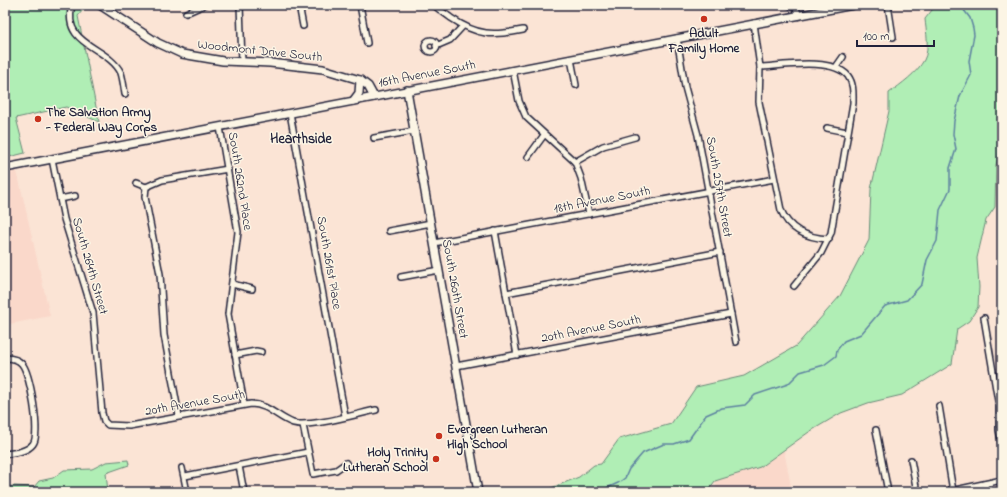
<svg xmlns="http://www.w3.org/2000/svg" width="1007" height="497" viewBox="0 0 1007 497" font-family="'Indie Flower',sans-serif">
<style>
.built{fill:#fad8ca}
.green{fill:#b0eeb5;stroke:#698878}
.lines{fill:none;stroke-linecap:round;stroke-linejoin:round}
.stream{stroke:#5d81a0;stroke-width:1.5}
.minor-casing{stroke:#22223b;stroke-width:8}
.secondary-casing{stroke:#22223b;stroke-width:10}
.minor{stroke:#fcf5e5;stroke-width:5}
.secondary{stroke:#fcf5e5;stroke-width:7}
.poi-dot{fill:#c8321e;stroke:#fcf5e5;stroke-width:1.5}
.labels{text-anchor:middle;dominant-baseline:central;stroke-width:3;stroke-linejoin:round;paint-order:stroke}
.poi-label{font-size:13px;font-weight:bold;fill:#22223b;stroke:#fcf5e5;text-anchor:start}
.street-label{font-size:13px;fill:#22223b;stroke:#fcf5e5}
.neighbourhood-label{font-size:14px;font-weight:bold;fill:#22223b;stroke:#fcf5e5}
</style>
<rect width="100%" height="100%" fill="#fbe4d5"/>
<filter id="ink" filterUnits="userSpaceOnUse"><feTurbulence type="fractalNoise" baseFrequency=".025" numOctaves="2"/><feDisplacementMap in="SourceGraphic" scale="8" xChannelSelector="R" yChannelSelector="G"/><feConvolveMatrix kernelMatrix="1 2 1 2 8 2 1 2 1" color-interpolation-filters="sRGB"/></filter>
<g filter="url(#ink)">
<!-- built -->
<g class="built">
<polygon points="17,171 50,316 5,325 5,174"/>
<polygon points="784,450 792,492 717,492 715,481 760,467"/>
<polygon points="181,485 182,492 134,492"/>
</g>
<!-- green -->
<g class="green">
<polygon points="5,5 87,5 78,16 99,122 66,107 16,118 25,153 5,158"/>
<path d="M936,5h66v138l-6,22 -1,42 -9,13 -9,38 2,29 -1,20 -9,14 -12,8 -5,35 -50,31 -34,8 -27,10 -32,19 -49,35 -45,14 -8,11h-166l38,-15 15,-12 7,-1 18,-25 52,-15 25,-37 48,-11 52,-30 44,-50 29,-56 2,-51 18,-78v-18c12,-9 28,-20 35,-33 6,-11 2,-29 1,-41z"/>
<polygon points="128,460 129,465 106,473 108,492 5,492 5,488 13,486 34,487 39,481 53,478 64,470 92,469 106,462"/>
</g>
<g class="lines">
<!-- stream -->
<polyline class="stream" points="603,492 607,488 618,483 625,478 629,469 643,453 664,444 674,444 689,439 706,415 722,408 745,405 755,395 788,384 800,372 824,365 836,356 837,350 844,341 861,334 885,306 907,300 922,284 927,260 937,241 940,210 950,189 950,168 956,149 953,134 954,121 960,96 971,75 969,61 974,35 973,28 970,18 960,5"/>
<!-- minor casing -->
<g class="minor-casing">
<g id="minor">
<path d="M72,5c-11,41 36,41 49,68 2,6 3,15 4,21"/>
<polyline points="240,5 242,62"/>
<polyline points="299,5 303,26"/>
<polyline points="360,5 367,43"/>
<path d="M434,5c5,5 12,9 17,13 27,18 42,18 72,12"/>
<polyline points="789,5 796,8 799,16"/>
<polyline points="888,5 893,37"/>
<polyline points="186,13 204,5"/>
<path d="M754,23l6,44 -1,35 22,108c8,20 27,28 48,29"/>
<polyline points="677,38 685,87 698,135 736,342"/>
<circle cx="431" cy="46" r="6"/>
<polyline points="436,46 450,40 463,26"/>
<polyline points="571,59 576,85"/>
<path d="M760,67c22,-1 73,-10 88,9 6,8 5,18 5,27l-22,130 -10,20 -27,33"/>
<polyline points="836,67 843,57"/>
<polyline points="513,70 519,101 526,117 575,162 581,178 589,214"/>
<polyline points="290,113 345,416"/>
<polyline points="220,127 238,232 228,314 244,404"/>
<polyline points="827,128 847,132"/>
<polyline points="374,138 414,131"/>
<polyline points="528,157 544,135"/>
<path d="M52,159l12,60 29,94 9,100 2,8 4,4 21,1 122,-22c17,0 27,14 42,19 16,5 64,-9 83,-13"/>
<polyline points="575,162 603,146 635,137"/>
<polyline points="136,183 146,187"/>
<polyline points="146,187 145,197 160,274 164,335 179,416"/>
<polyline points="146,187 162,180 228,169"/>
<polyline points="60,199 75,196"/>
<polyline points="389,231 431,223"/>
<polyline points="495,231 517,355"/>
<polyline points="434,243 774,179"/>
<polyline points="401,277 439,270"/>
<polyline points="232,284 252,289"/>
<polyline points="506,293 720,252"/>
<polyline points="984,318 999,407 999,430 1002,446"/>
<polyline points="235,355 256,351 261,352"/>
<path d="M5,358c6,0 13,1 17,6 8,9 19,70 11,80 -6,8 -19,9 -28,10"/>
<polyline points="456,366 731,314"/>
<polyline points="939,406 953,491"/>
<polyline points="303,425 313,474 336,470 346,463"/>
<polyline points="876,430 888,492"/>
<polyline points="911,460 917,492"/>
<polyline points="239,466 244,492"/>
<polyline points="182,468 187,492"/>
<polyline points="185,476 308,452"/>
<polyline points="985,484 986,492"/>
<polyline points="946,492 1002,480"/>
</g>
</g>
<!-- secondary casing -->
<g class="secondary-casing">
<g id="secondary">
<polyline points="100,5 158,43 182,54 223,61 270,63 323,69 360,80 368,86 374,97"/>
<polyline points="407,90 478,492"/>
<polyline points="353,101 359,93 360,80"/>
<polyline points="5,168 853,5"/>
</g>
</g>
<!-- minor -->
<use href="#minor" class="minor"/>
<!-- secondary -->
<use href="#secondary" class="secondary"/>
</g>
</g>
<!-- markers -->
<g class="poi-dot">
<circle cx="704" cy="19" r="4"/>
<circle cx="38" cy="119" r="4"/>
<circle cx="439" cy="436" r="4"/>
<circle cx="436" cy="459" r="4"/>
</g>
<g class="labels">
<!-- poi labels -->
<g class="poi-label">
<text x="704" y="33" text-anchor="middle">Adult<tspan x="704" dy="15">Family Home</tspan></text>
<text x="46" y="112">The Salvation Army<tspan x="46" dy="15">- Federal Way Corps</tspan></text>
<text x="447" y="429">Evergreen Lutheran<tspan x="447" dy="15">High School</tspan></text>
<text x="428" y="452" text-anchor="end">Holy Trinity<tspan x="428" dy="15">Lutheran School</tspan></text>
</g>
<!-- street labels -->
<g class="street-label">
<text transform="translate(260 51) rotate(6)">Woodmont Drive South</text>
<text transform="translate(427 74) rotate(-11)">16th Avenue South</text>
<text transform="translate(240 181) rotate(81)">South 262nd Place</text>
<text transform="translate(719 187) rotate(80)">South 257th Street</text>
<text transform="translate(602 200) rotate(-11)">18th Avenue South</text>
<text transform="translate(329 263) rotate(80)">South 261st Place</text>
<text transform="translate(90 266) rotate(74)">South 264th Street</text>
<text transform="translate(455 289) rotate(80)">South 260th Street</text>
<text transform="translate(591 329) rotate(-11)">20th Avenue South</text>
<text transform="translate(195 403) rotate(-10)">20th Avenue South</text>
</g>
<!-- neighbourhood labels -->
<g class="neighbourhood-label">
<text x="301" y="139">Hearthside</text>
</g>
</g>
<!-- margin -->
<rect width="1007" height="497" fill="none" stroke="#fcf5e5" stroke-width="20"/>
<rect x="10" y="10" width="987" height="477" fill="none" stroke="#22223b" stroke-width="1.5" filter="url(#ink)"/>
<!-- scale -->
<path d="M857 40v6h77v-6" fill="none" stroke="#22223b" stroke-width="2"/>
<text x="863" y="40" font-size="12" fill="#22223b" stroke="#fcf5e5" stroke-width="3" paint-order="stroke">100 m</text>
</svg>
